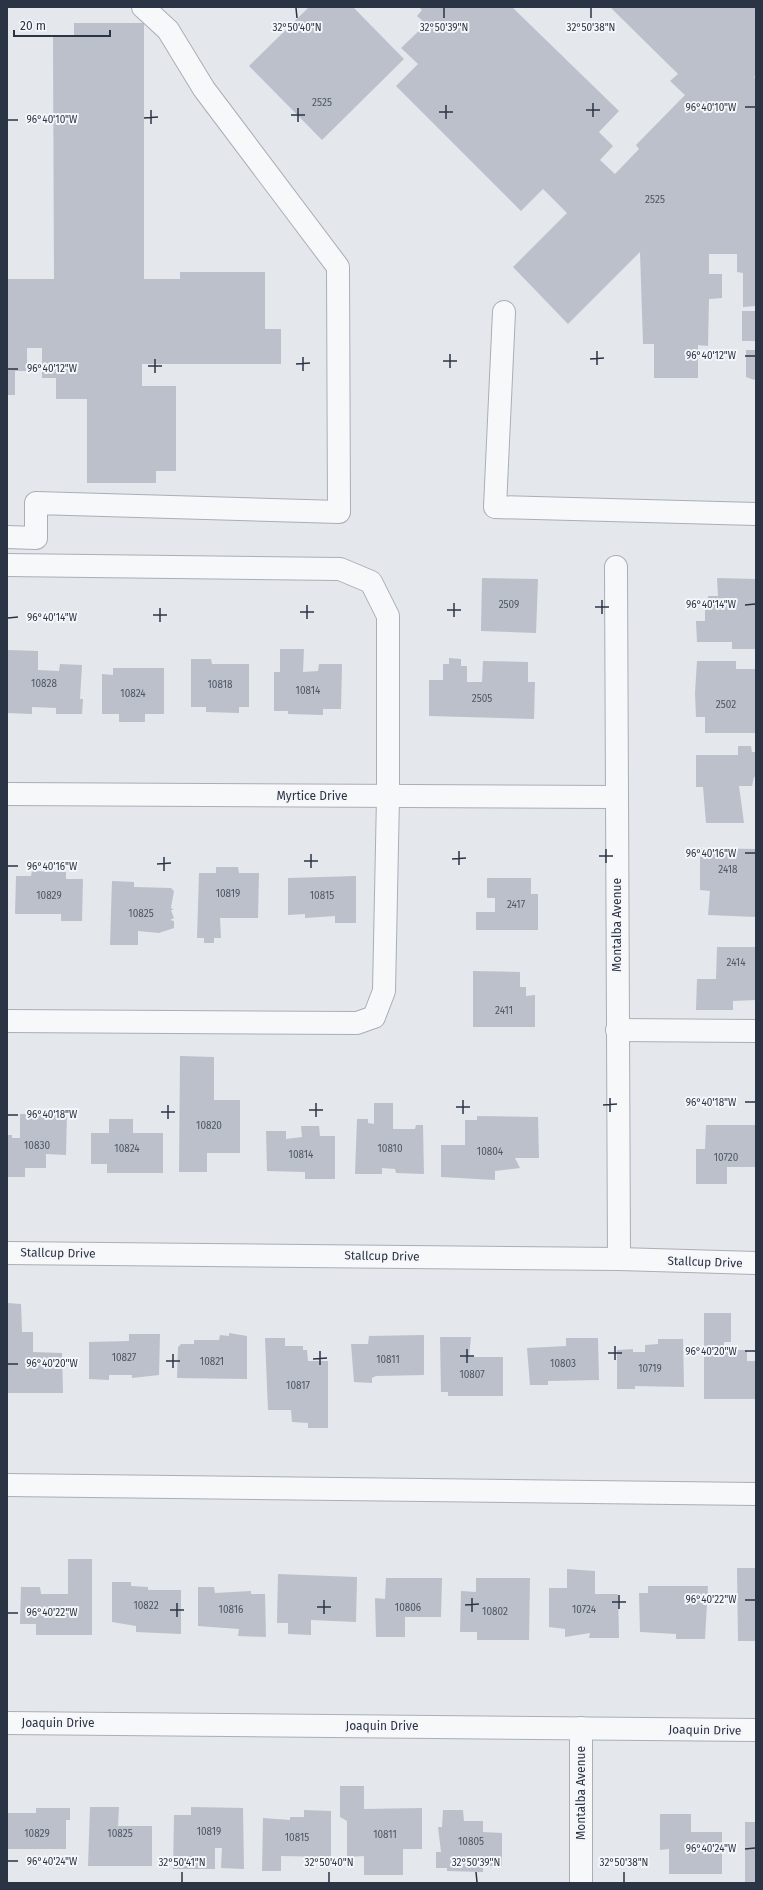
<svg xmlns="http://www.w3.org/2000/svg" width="763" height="1890" viewBox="0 0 763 1890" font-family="'Fira Sans',sans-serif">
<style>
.building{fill:#bbc0ca}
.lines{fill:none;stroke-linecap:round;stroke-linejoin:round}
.minor-casing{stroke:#a9aeb7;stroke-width:24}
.minor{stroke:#f7f8fa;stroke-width:22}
.ticks{fill:none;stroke:#2b3445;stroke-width:1.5}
.labels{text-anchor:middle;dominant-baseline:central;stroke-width:4;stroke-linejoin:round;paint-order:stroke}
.number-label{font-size:10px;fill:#4f5766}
.street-label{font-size:12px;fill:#2b3445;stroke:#f4f6f9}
.ticks-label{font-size:10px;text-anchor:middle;fill:#2b3445;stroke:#f4f6f9;stroke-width:4;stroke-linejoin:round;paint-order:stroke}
</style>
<rect width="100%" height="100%" fill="#e4e7ec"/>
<!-- building -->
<g class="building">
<polygon points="309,7 353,7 404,59 322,140 249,66"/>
<polygon points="419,7 512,7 619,111 599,132 613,146 600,160 615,174 639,149 636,145 685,95 670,81 678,74 610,7 756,7 756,74 754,77 756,79 756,306 743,307 743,273 737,272 737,254 709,254 709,274 722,274 722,298 709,299 708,346 698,345 698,378 654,378 654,344 643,344 640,252 568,324 513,267 567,213 543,189 521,211 396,86 418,64 401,48 426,24 417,16 422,10"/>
<polygon points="74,23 144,23 144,279 180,279 180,272 265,272 265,329 281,329 281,364 142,364 142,386 176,386 176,471 156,471 156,483 87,483 87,399 56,399 56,378 42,378 42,348 27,348 27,371 15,371 15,395 7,395 7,279 54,279 53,36 74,36"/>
<rect x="742" y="311" width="14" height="30"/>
<polygon points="746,350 756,350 756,378 754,380 746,377"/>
<polygon points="482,578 538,579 536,633 481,631"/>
<polygon points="717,578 756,579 756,649 732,649 732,642 697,642 696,621 705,621 705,602 708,602 708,596 718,596"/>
<polygon points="280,649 304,649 303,672 318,671 319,664 342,664 341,709 323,709 323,715 288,714 288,711 274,711 274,672 280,672"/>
<polygon points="8,650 38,651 38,670 59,671 60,664 82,665 80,699 83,699 82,714 56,714 56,708 32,707 32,714 7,713"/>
<polygon points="449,658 461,659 461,666 467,666 467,682 482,682 483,661 528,662 528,682 535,682 534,719 429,716 429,680 443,680 443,664 449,664"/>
<polygon points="191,659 211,659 212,664 249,664 249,707 239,707 239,713 206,712 206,707 191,707"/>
<polygon points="697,661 736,661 736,669 756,669 756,733 705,733 705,717 696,717 695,693"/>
<polygon points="113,668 164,668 164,714 145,714 145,722 119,722 119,714 102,714 102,674 113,675"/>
<polygon points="738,746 751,746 752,752 756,752 756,777 754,777 752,786 739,786 744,823 706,823 703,787 696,787 696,755 738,755"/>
<polygon points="700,848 756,849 756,917 708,915 710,891 700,890"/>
<polygon points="216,867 238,867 239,873 259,873 258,918 220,918 221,938 214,938 214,943 204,943 204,938 197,938 199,873 216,873"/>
<polygon points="32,871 66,872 66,879 83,879 82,921 61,921 61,914 15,914 16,876 31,876"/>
<polygon points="356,876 356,923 335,923 335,916 305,918 305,914 288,915 288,878"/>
<polygon points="487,878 531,878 531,894 538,894 538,930 476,930 476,912 495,912 495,898 487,898"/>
<polygon points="112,881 134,882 134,887 171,888 174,891 171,908 174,910 171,910 174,918 170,920 174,921 174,928 159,933 138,931 138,945 110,945"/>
<polygon points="717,947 756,947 756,1000 733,1001 733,1010 696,1010 697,979 716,979"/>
<polygon points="473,971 520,972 520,987 526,987 526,996 535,995 535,1027 473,1027"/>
<polygon points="180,1056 214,1057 214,1100 240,1100 240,1153 207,1153 207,1172 179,1172"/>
<polygon points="374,1103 393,1103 393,1129 415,1129 416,1125 423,1125 424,1174 396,1173 395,1169 382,1168 382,1174 355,1174 357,1119 368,1119 368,1123 374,1124"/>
<polygon points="67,1113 66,1155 46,1154 46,1168 25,1168 25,1177 7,1177 7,1135 12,1135 12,1138 20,1138 20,1114"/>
<polygon points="477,1116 538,1117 539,1158 515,1158 520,1168 495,1171 495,1180 441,1177 441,1145 465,1145 465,1120 477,1120"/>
<polygon points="109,1119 133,1119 133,1133 163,1133 163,1173 107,1173 107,1164 91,1164 91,1133 109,1133"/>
<polygon points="706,1125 756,1125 756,1167 727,1167 727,1184 696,1184 696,1149 705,1149"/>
<polygon points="301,1126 319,1126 320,1136 335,1136 335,1179 305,1179 305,1172 267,1171 266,1131 286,1131 286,1139 302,1137"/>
<polygon points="7,1303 21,1304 22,1332 33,1332 33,1352 62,1353 63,1393 7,1393"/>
<polygon points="704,1313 731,1313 731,1342 724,1342 724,1350 747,1350 747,1361 756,1361 756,1399 704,1399"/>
<polygon points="229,1333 247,1336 247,1379 177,1378 178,1347 181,1344 194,1344 194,1340 219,1340 220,1335 229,1336"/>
<polygon points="129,1334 160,1334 159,1375 132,1378 132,1375 109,1375 109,1380 89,1379 89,1342 129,1341"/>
<polygon points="424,1335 424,1375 376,1376 372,1378 372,1383 354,1382 351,1344 368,1344 369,1336"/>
<polygon points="440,1337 471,1337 469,1357 503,1357 503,1396 448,1396 448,1392 441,1392"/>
<polygon points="265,1338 285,1338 285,1346 303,1346 303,1350 307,1350 308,1361 328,1361 328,1428 308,1428 308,1423 292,1422 291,1410 268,1410"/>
<polygon points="566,1338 598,1338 599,1380 548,1381 548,1385 530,1385 527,1348 566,1346"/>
<polygon points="658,1339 683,1339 684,1387 635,1386 635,1389 617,1389 617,1350 633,1349 633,1352 645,1352 645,1345 658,1344"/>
<polygon points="68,1559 92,1559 92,1635 36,1635 36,1624 20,1624 21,1587 40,1587 41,1594 68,1594"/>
<polygon points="737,1568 756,1568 756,1641 738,1641"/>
<polygon points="567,1569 595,1571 595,1594 618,1594 619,1638 589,1638 590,1633 565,1637 565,1629 549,1627 549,1588 567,1588"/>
<polygon points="278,1574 357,1577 356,1622 311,1620 311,1635 288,1634 288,1623 277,1623"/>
<polygon points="386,1578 442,1578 441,1617 405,1617 405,1637 376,1637 375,1598 385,1599"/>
<polygon points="476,1578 530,1578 529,1640 477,1640 477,1632 460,1632 461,1591 476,1592"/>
<polygon points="112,1582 131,1582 131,1586 148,1587 148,1590 181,1590 181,1634 136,1632 136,1626 112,1622"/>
<polygon points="648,1586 708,1586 705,1639 676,1639 676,1634 640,1632 639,1593 648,1593"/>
<polygon points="198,1587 214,1587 215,1593 251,1591 251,1594 265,1594 266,1637 238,1636 239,1629 198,1626"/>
<polygon points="340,1786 364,1786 364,1809 422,1808 422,1849 403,1849 403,1875 364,1875 364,1856 347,1857 347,1821 340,1817"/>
<polygon points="90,1807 119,1807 118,1826 152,1826 152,1866 88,1866"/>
<polygon points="191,1807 243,1808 244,1869 221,1868 222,1848 215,1848 215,1869 173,1869 174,1815 191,1815"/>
<polygon points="36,1808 70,1808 70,1820 66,1820 66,1849 7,1849 7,1813 36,1813"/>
<polygon points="304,1810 331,1811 331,1857 281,1856 281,1871 262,1871 263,1818 290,1820 290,1817 304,1817"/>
<polygon points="443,1810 463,1810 464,1821 483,1821 483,1832 502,1833 502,1866 483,1866 483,1872 447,1871 447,1868 436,1868 436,1852 441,1852 438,1827 442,1827"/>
<polygon points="660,1814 691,1814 691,1832 722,1832 722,1874 669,1874 669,1849 660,1850"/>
<rect x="745" y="1822" width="11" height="61"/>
</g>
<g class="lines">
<!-- minor casing -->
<g class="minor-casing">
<g id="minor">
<polyline points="504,312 495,507 756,514"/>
<polyline points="7,537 36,538 36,503 339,512 338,267 204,89 168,30 143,7"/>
<polyline points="7,565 340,569 371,582 388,616 388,797 384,991 374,1017 357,1023 7,1021"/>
<polyline points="616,567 619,1259"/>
<polyline points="7,794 616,797"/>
<polyline points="617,1030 756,1031"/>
<polyline points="7,1253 619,1259 756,1263"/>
<polyline points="7,1485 756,1494"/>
<polyline points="7,1723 756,1730"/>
<polyline points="581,1728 581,1883"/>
</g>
</g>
<!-- minor -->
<use href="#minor" class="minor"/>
</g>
<!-- ticks -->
<path class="ticks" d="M296,8l1,10M444,8v10M591,8v10M593,103v14M446,105v14M745,107h10M298,108v14M151,110v14M586,110h14M439,112h14M291,115h14M144,118l14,-1M8,120h10M597,351v14M450,354v14M745,356h10M303,357v14M155,359v14M590,359l14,-1M443,361h14M296,364l14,-1M148,366h14M8,369h10M602,600v14M454,603v14M307,605v14M745,605l10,-1M595,607h14M160,608v14M447,610h14M300,612h14M153,615h14M8,618l10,-1M606,849v14M459,851v14M745,853h10M311,854v14M599,856h14M164,857v14M452,859l14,-1M304,861h14M157,864l14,-1M8,866h10M610,1098v14M463,1100v14M745,1102h10M316,1103v14M168,1105v14M603,1105l14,-1M456,1107h14M309,1110h14M161,1112h14M8,1115h10M615,1346v14M467,1349v14M320,1351v14M745,1351h10M608,1353h14M173,1354v14M460,1356h14M313,1359l14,-1M166,1361h14M8,1364h10M619,1595v14M472,1598v14M324,1600v14M745,1600h10M612,1602h14M177,1603v14M465,1605l14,-1M317,1607h14M170,1610h14M8,1613h10M745,1849l10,-1M8,1861h10M182,1872v10M329,1872v10M476,1872l1,10M624,1872v10"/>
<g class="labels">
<!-- number labels -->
<g class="number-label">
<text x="322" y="103">2525</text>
<text x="655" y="200">2525</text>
<text x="509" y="605">2509</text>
<text x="44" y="684">10828</text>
<text x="220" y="685">10818</text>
<text x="308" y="691">10814</text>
<text x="133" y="694">10824</text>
<text x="482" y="699">2505</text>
<text x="726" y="705">2502</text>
<text x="728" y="870">2418</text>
<text x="228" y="894">10819</text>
<text x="49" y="896">10829</text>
<text x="322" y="896">10815</text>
<text x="516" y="905">2417</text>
<text x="141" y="914">10825</text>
<text x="736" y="963">2414</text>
<text x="504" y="1011">2411</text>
<text x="209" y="1126">10820</text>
<text x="37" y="1146">10830</text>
<text x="127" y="1149">10824</text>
<text x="390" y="1149">10810</text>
<text x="490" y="1152">10804</text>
<text x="301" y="1155">10814</text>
<text x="726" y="1158">10720</text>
<text x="124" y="1358">10827</text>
<text x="388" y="1360">10811</text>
<text x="212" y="1362">10821</text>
<text x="563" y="1364">10803</text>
<text x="650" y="1369">10719</text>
<text x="472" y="1375">10807</text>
<text x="298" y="1386">10817</text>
<text x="146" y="1606">10822</text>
<text x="408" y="1608">10806</text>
<text x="231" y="1610">10816</text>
<text x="584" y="1610">10724</text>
<text x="495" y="1612">10802</text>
<text x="209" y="1832">10819</text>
<text x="37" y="1834">10829</text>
<text x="120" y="1834">10825</text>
<text x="385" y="1835">10811</text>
<text x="297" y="1838">10815</text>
<text x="471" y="1842">10805</text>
</g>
<!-- street labels -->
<g class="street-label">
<text x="312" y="796">Myrtice Drive</text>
<text transform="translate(617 925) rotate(-90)">Montalba Avenue</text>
<text transform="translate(58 1253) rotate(1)">Stallcup Drive</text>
<text transform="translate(382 1256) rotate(1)">Stallcup Drive</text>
<text transform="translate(705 1262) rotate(2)">Stallcup Drive</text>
<text x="58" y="1723">Joaquin Drive</text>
<text x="382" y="1726">Joaquin Drive</text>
<text transform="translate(705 1730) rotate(1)">Joaquin Drive</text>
<text transform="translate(581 1793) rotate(-90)">Montalba Avenue</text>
</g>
</g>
<g class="ticks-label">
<text x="297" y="31">32°50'40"N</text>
<text x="444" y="31">32°50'39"N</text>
<text x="591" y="31">32°50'38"N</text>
<text x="711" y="111">96°40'10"W</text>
<text x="52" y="123">96°40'10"W</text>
<text x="711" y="359">96°40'12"W</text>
<text x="52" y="372">96°40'12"W</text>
<text x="711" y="608">96°40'14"W</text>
<text x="52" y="621">96°40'14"W</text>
<text x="711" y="857">96°40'16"W</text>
<text x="52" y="870">96°40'16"W</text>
<text x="711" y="1106">96°40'18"W</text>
<text x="52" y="1118">96°40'18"W</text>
<text x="711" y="1355">96°40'20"W</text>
<text x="52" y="1367">96°40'20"W</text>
<text x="711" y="1603">96°40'22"W</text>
<text x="52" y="1616">96°40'22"W</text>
<text x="711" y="1852">96°40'24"W</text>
<text x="52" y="1865">96°40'24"W</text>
<text x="182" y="1866">32°50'41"N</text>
<text x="329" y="1866">32°50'40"N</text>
<text x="476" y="1866">32°50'39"N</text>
<text x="624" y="1866">32°50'38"N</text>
</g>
<!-- border -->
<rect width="763" height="1890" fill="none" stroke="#2b3445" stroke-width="16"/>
<!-- scale -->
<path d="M14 30v6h96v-6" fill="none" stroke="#2b3445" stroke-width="2"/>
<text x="20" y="30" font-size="12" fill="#2b3445" stroke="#f4f6f9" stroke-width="3" paint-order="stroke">20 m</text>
</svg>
